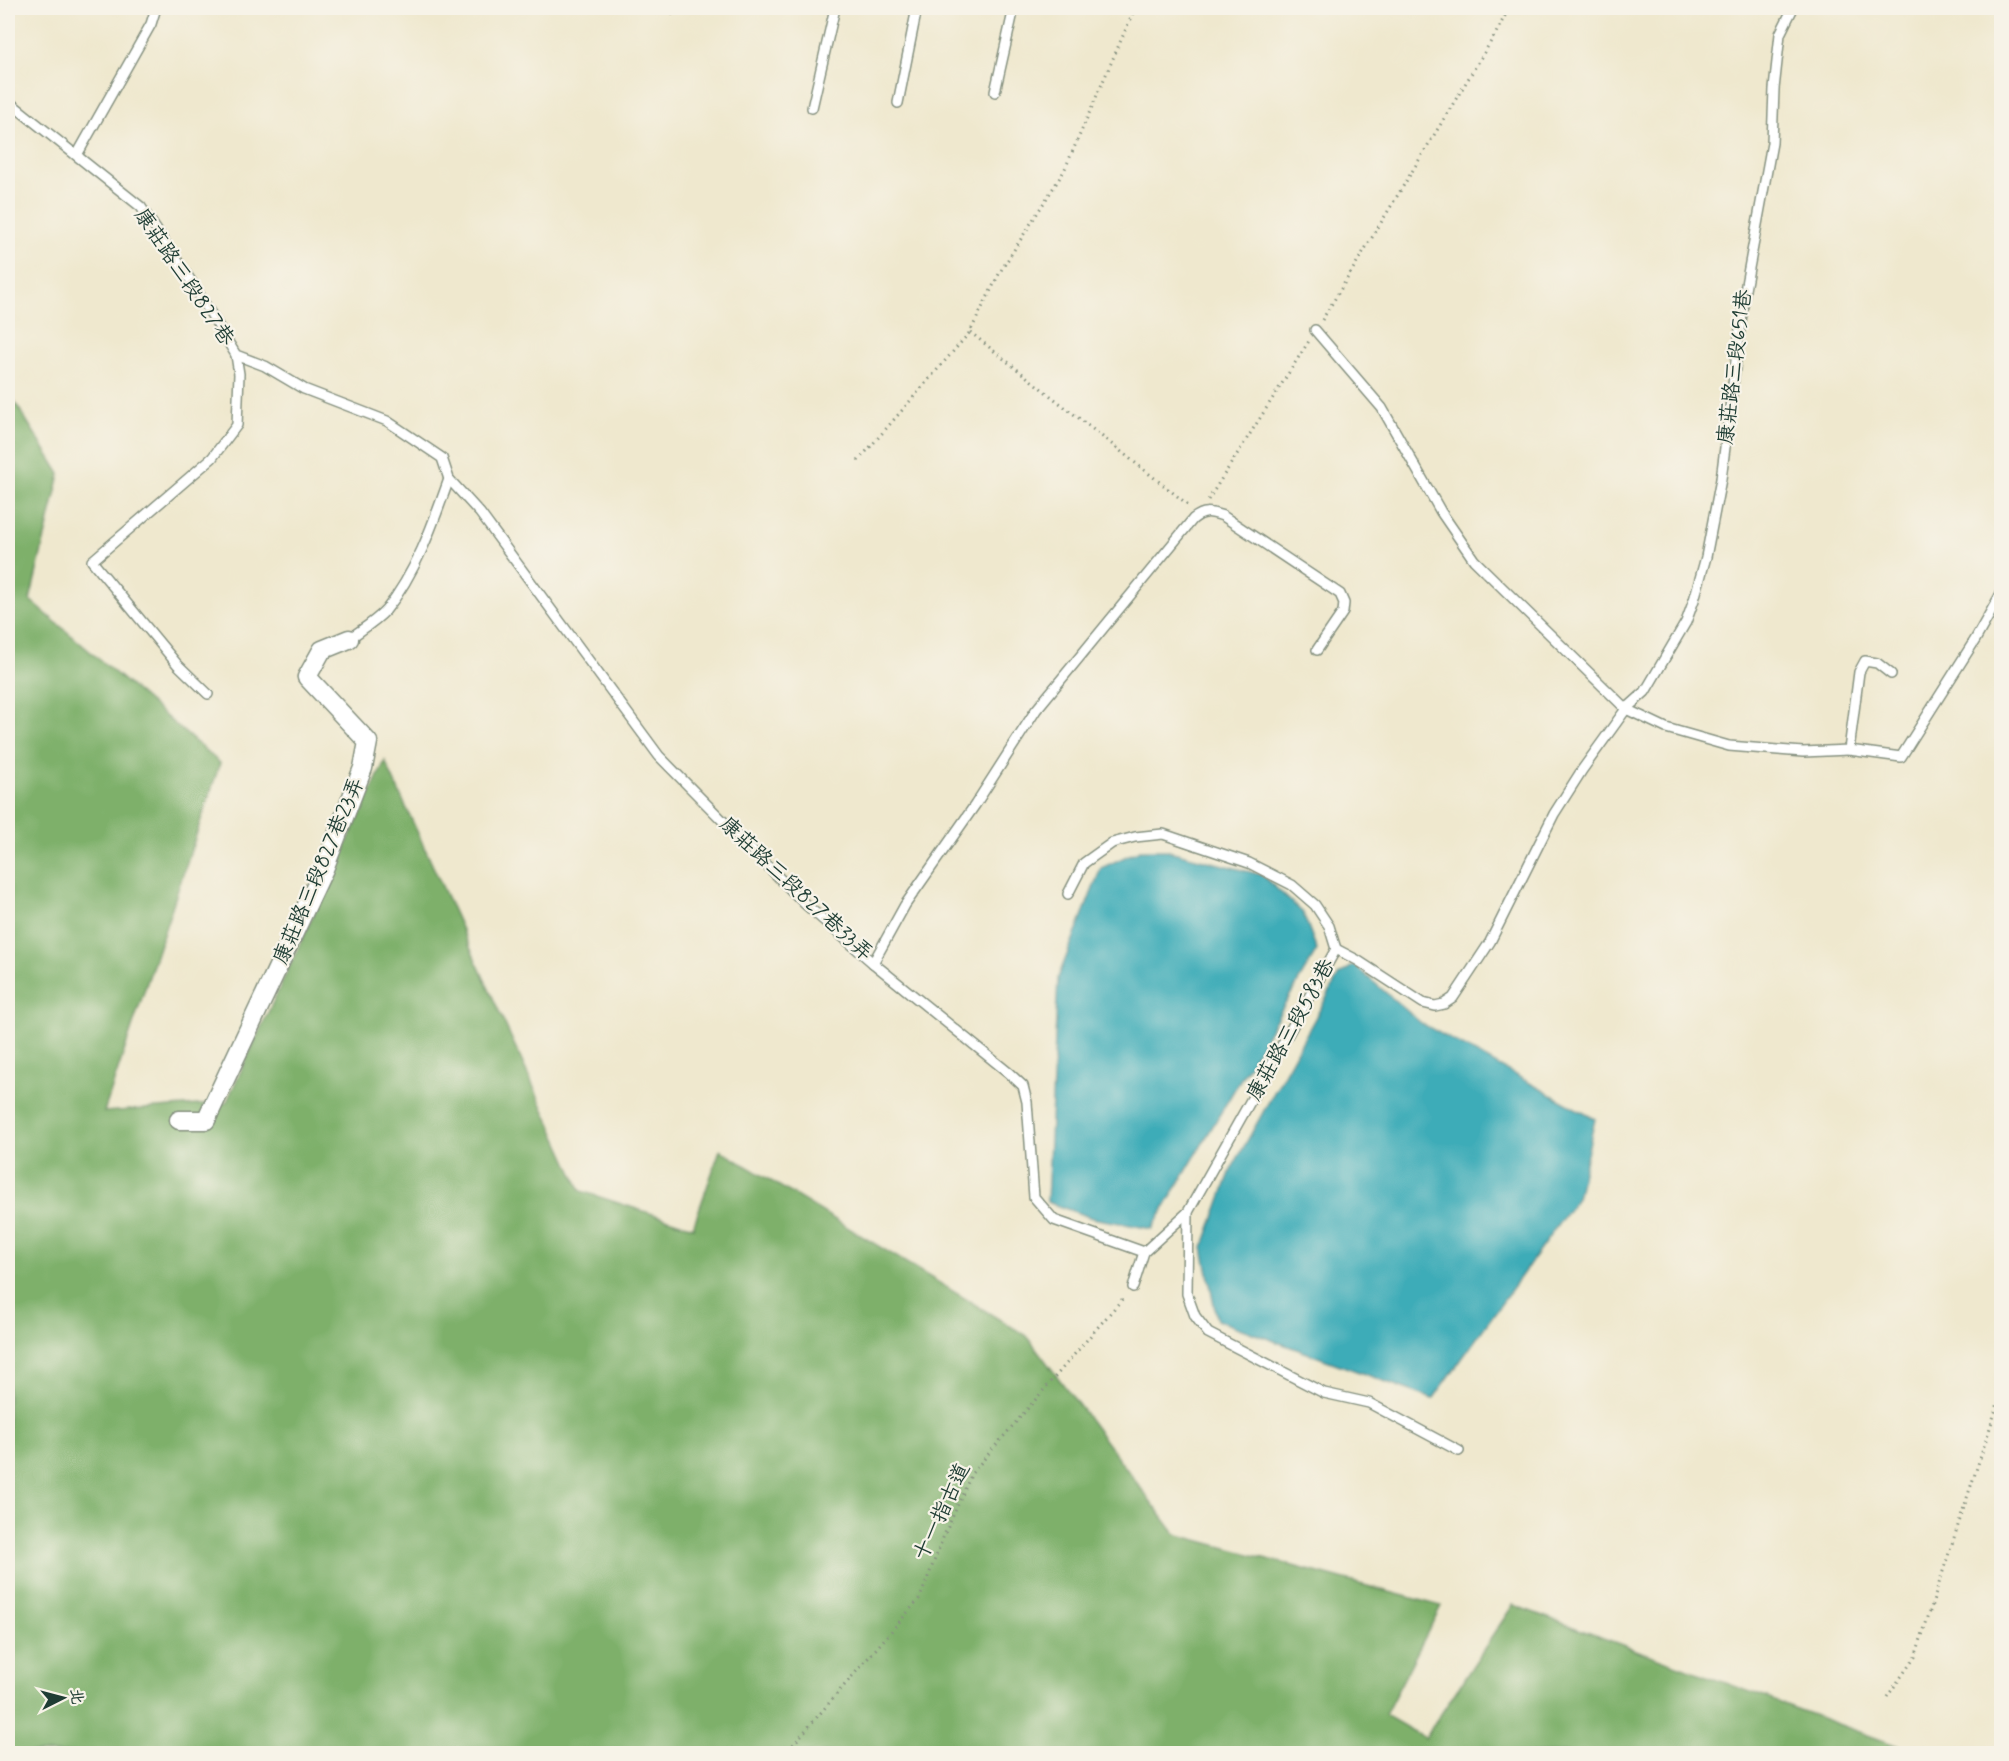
<svg xmlns="http://www.w3.org/2000/svg" width="2009" height="1761" viewBox="0 0 2009 1761" font-family="Mynerve,'LXGW WenKai TC',sans-serif">
<style>
.forest{fill:#7eb06b;stroke:#4e7650;stroke-width:1.5}
.water{fill:#3cacb8;stroke:#2e7476;stroke-width:1.5}
.lines{fill:none;stroke-linecap:round;stroke-linejoin:round}
.service-casing{stroke:#879281;stroke-width:12}
.minor-casing{stroke:#879281;stroke-width:21}
.path{stroke:#879281;stroke-width:3;stroke-dasharray:1.5 4.5;stroke-linecap:butt}
.service{stroke:#fff;stroke-width:9}
.minor{stroke:#fff;stroke-width:18}
.labels{text-anchor:middle;dominant-baseline:central;stroke-width:4.5;stroke-linejoin:round;paint-order:stroke}
.street-label{font-size:21px;fill:#1f3d34;stroke:#f7f3e8}
</style>
<rect width="100%" height="100%" fill="#f7f3e8"/>
<filter id="ink" filterUnits="userSpaceOnUse"><feTurbulence type="fractalNoise" baseFrequency=".0167" numOctaves="2"/><feDisplacementMap in="SourceGraphic" scale="12" xChannelSelector="R" yChannelSelector="G"/><feConvolveMatrix kernelMatrix="1 2 1 2 8 2 1 2 1" color-interpolation-filters="sRGB"/></filter>
<filter id="wash" filterUnits="userSpaceOnUse"><feTurbulence type="fractalNoise" baseFrequency=".008" numOctaves="4" result="noise"/><feDisplacementMap in="SourceGraphic" scale="24" xChannelSelector="R" yChannelSelector="G"/><feGaussianBlur stdDeviation="1.35" result="paint"/><feColorMatrix in="noise" values="0 0 0 0 0 0 0 0 0 0 0 0 0 0 0 0 0 1.4 0 .05"/><feComposite in="paint" operator="in"/></filter>
<g filter="url(#wash)">
<rect width="100%" height="100%" fill="#efe8ce"/>
<!-- forest -->
<polygon class="forest" points="8,391 60,474 30,600 220,763 104,1112 226,1103 385,761 581,1191 693,1227 720,1150 1027,1336 1175,1534 1441,1606 1385,1715 1425,1738 1513,1605 1917,1753 8,1753"/>
<!-- water -->
<g class="water">
<polygon points="1140,850 1165,850 1262,875 1303,913 1317,950 1152,1229 1092,1218 1047,1202 1058,978 1101,868"/>
<polygon points="1354,965 1421,1023 1595,1119 1577,1198 1433,1399 1217,1320 1203,1248 1231,1170 1339,975"/>
</g>
</g>
<g filter="url(#ink)">
<g class="lines">
<!-- service casing -->
<g class="service-casing">
<g id="service">
<polyline points="674,9 686,8"/>
<polyline points="995,92 1014,8"/>
<polyline points="8,101 141,207 191,281 236,355 265,366 304,389 387,421 442,458 449,479 480,513 659,756 805,904 873,963 1009,1073 1023,1086 1027,1102 1034,1197 1054,1220 1144,1252"/>
<polyline points="898,103 917,8"/>
<polyline points="812,108 835,8"/>
<polyline points="77,155 151,24 156,8"/>
<polyline points="1315,330 1382,408 1441,512 1474,560 1626,709 1666,728 1729,746 1803,752 1849,750 1859,672 1865,661 1877,663 1891,674"/>
<path d="M349,639c12,-9 27,-18 37,-29 30,-37 47,-86 63,-131"/>
<polyline points="208,694 177,664 92,561 212,458 237,425 239,374 236,355"/>
<polyline points="1849,750 1901,757 1975,640 2002,592"/>
<polyline points="1068,894 1084,863 1112,843 1135,837 1163,834 1249,863 1292,885 1315,905 1329,926 1336,949"/>
<polyline points="1336,949 1357,960 1423,1003 1435,1006 1444,1004 1453,998 1490,942 1554,814 1582,770 1626,709 1645,692 1686,622 1694,600 1706,557 1721,479 1745,290 1772,143 1774,89 1780,34 1793,8"/>
<polyline points="1336,949 1188,1212 1187,1294 1195,1316 1208,1333 1324,1393 1369,1403 1459,1451"/>
<path d="M873,963l32,-58 70,-100 61,-95 157,-191c11,-9 17,-7 30,-3l117,78 4,9 -1,9 -26,38"/>
<polyline points="1133,1287 1144,1252 1188,1212"/>
</g>
</g>
<!-- minor casing -->
<g class="minor-casing">
<polyline id="minor" points="179,1120 206,1120 324,869 363,768 368,742 307,677 322,650 349,639"/>
</g>
<!-- path -->
<g class="path">
<polyline points="1322,320 1496,33 1509,8"/>
<polyline points="970,332 1191,507"/>
<polyline points="858,461 970,332 1000,272 1064,171 1135,8"/>
<polyline points="1208,500 1309,341"/>
<polyline points="1887,1697 1915,1657 2002,1391"/>
<polyline points="785,1754 920,1598 943,1538 972,1473 1124,1297"/>
</g>
<!-- service -->
<use href="#service" class="service"/>
<!-- minor -->
<use href="#minor" class="minor"/>
</g>
</g>
<g class="labels">
<!-- street labels -->
<g class="street-label">
<text transform="translate(184 277) rotate(56)">康莊路三段827巷</text>
<text transform="translate(1735 367) rotate(-83)">康莊路三段651巷</text>
<text transform="translate(319 871) rotate(-67)">康莊路三段827巷23弄</text>
<text transform="translate(796 889) rotate(43)">康莊路三段827巷33弄</text>
<text transform="translate(1291 1030) rotate(-61)">康莊路三段583巷</text>
<text transform="translate(942 1512) rotate(-65)">十一指古道</text>
</g>
</g>
<!-- margin -->
<rect width="2009" height="1761" fill="none" stroke="#f7f3e8" stroke-width="30"/>
<!-- north arrow -->
<g transform="translate(63 1698) rotate(84)" stroke="#f7f3e8" stroke-width="4.5" paint-order="stroke">
<path d="M0-4.5L10 22L0 15L-10 22Z" fill="#1f3d34"/>
<text y="-9" font-size="16" font-weight="bold" text-anchor="middle" fill="#1f3d34">北</text>
</g>
</svg>
